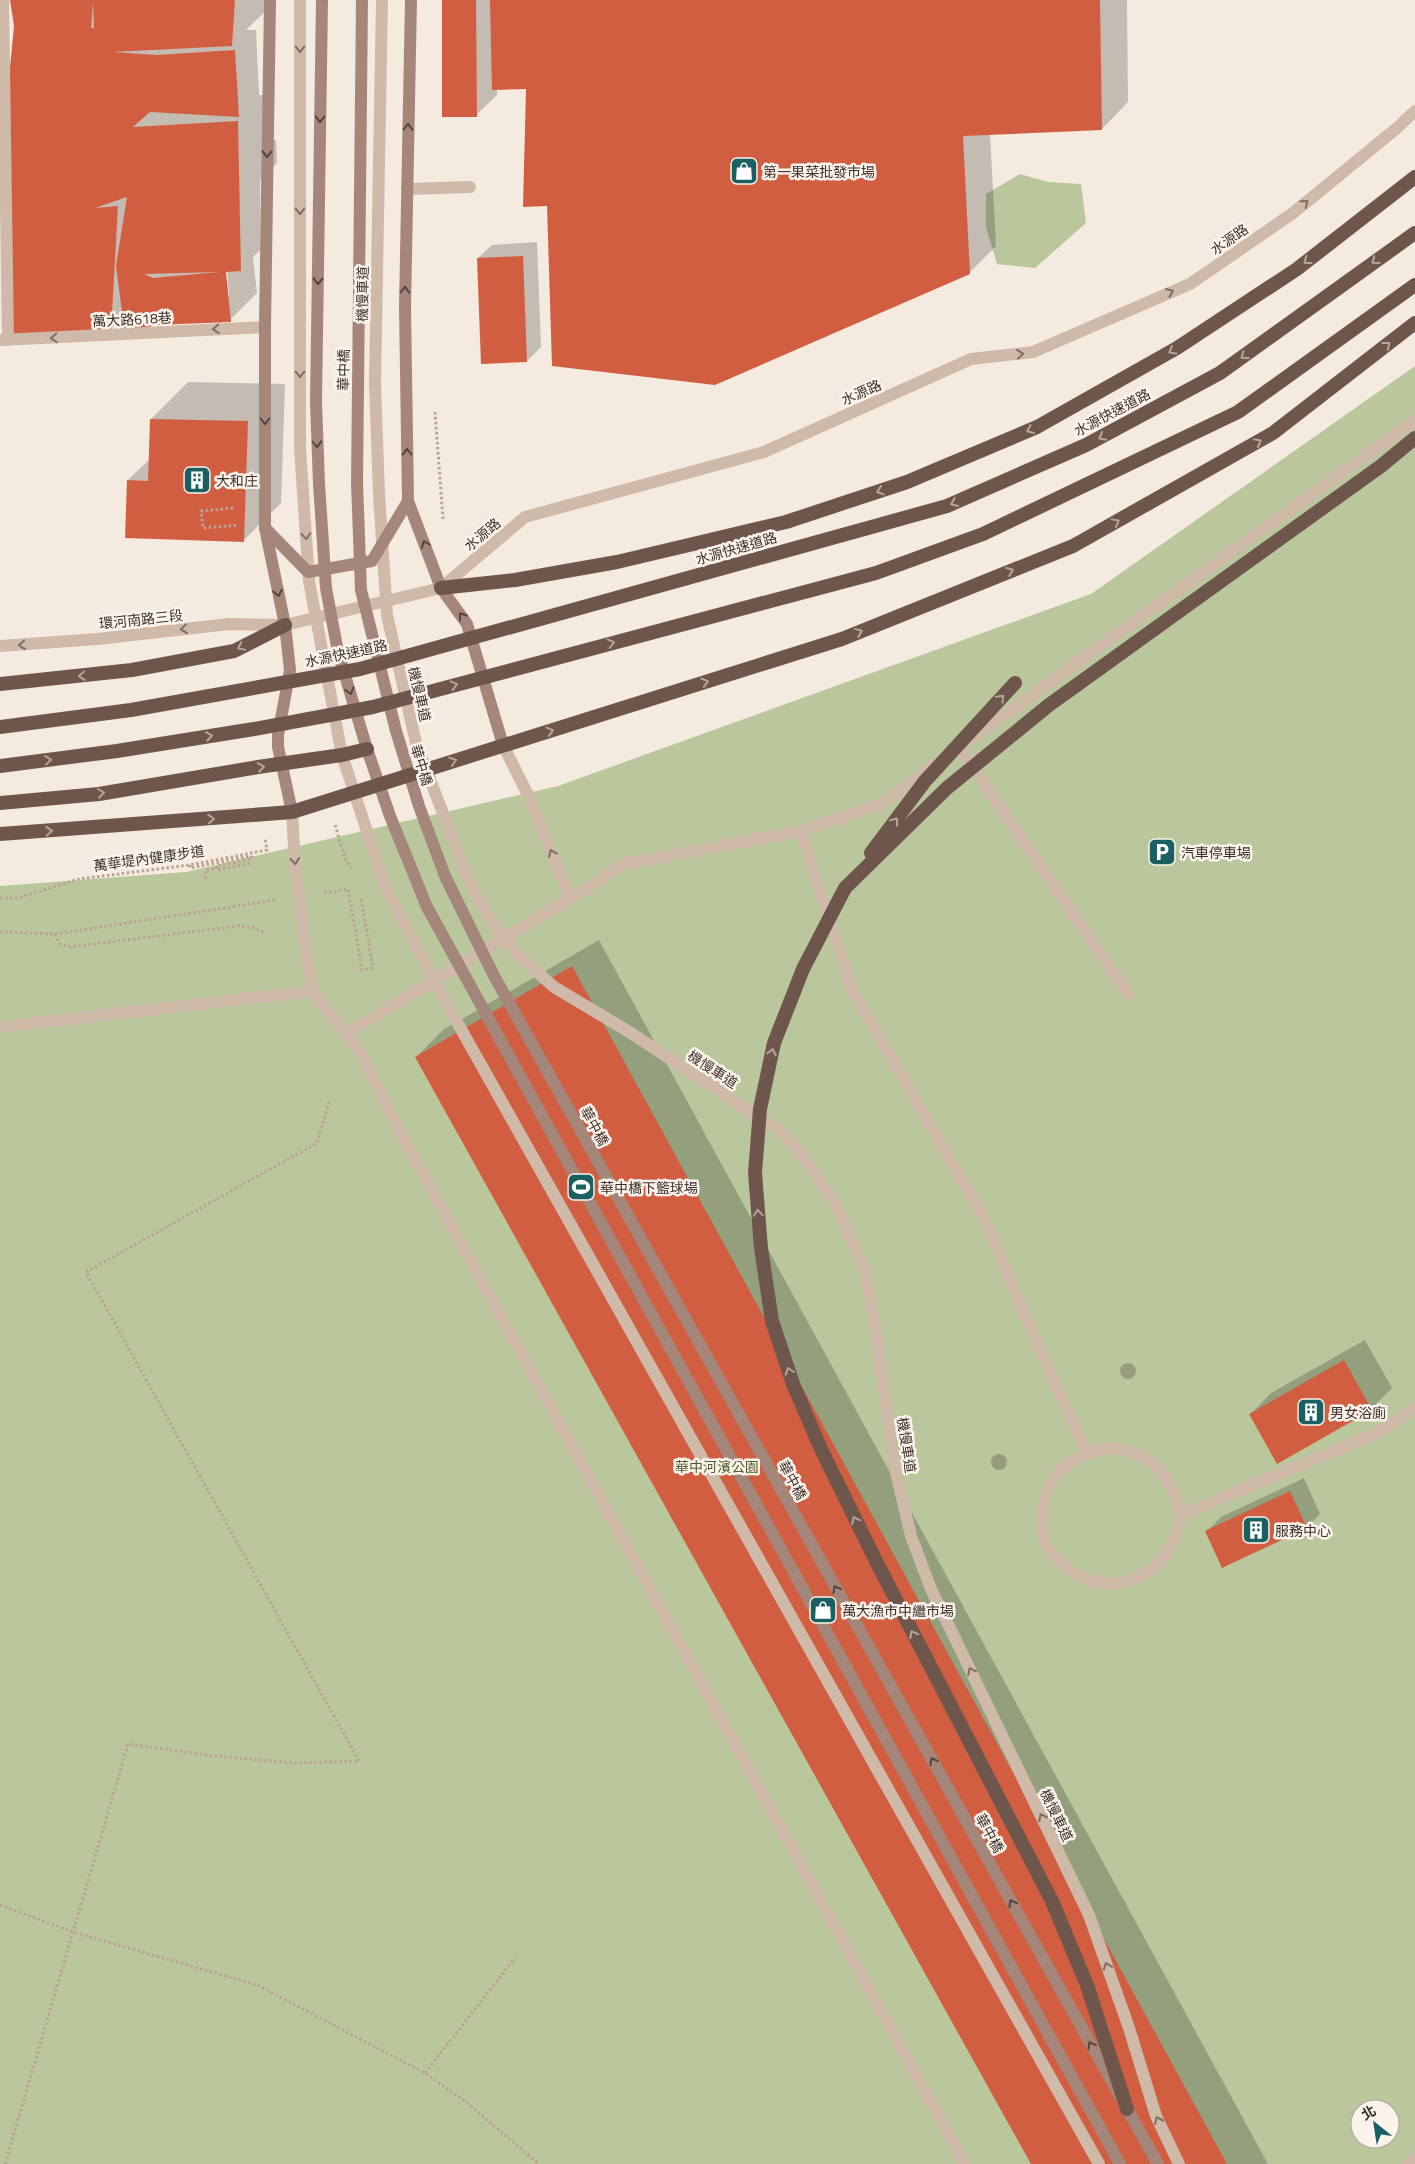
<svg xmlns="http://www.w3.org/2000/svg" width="1415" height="2164" viewBox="0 0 1415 2164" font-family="'Titillium Web','Noto Sans TC',sans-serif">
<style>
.green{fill:#bac79d;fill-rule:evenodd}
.shadow{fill:#0003;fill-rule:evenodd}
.building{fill:#d25e41;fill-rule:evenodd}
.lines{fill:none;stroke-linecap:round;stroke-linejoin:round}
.path{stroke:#bba393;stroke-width:3;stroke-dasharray:2.5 2.5;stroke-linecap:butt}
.service{stroke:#cfb9a9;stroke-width:12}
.minor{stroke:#cfb9a9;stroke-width:12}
.tertiary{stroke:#cfb9a9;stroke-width:12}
.secondary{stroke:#a4877a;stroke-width:12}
.trunk{stroke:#6e564c;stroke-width:14}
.tree{fill:#989c7b}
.oneway{stroke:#7e6d63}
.oneway2{stroke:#56453d}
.oneway3{stroke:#b5a59c}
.labels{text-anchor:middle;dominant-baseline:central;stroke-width:5;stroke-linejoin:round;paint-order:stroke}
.poi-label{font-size:14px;fill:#3c2f29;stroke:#fcf4ec;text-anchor:start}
.street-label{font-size:14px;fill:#3c2f29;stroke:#fcf4ec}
.park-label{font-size:14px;fill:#4c5d2a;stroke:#fcf4ec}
</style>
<rect width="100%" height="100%" fill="#f5eadf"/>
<!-- green -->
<g class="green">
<polygon points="1020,174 1048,182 1081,184 1086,223 1035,268 997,264 986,227 986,194"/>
<path d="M1415,366v1798h-1415v-1278l186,-14 372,-86 533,-192zM1360,2109h30v30h-30z"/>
</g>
<!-- shadow -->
<g class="shadow">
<path d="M11,0h258v8l-23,22h10l3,65h5l1,45h11l1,23 -17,17 1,69 -8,8 4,36 -27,27 -106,-4 -14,14 -95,-304zM227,265l2,32h-2l-3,-31z"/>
<polygon points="443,0 1127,0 1128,102 1102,129 990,133 996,246 969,273 548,205 528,87 497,88 497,95 476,115"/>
<polygon points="537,242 541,347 527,361 478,258 492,245"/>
<polygon points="188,382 285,384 281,503 244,540 128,480 150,459 151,419"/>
<polygon points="599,940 1268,2164 1032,2164 416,1057 443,1030"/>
<polygon points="1365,1340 1392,1388 1371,1409 1251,1414 1271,1393"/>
<polygon points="1304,1478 1320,1514 1307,1527 1207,1531 1221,1517"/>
</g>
<!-- building -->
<g class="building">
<path d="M10,0h225l-3,46 -120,6 44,3 79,-5 4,67 -89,-5 -17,15 105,-6 3,150 -15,1 5,50 -76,3 -30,9 -9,-68 11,-69 -32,11 23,-2 -7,125 -103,9 -3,-221 9,-93zM93,2l1,26h-3zM219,272l-66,6 -9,-4z"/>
<polygon points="442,0 476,0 477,117 442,117"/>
<polygon points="490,0 1100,0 1102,130 963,136 970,274 715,385 552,366 547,206 523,207 526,89 492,90"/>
<polygon points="523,256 527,362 481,364 477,258"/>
<polygon points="150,419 248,421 244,542 125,538 127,480 148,481"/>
<polygon points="572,966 1227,2164 1031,2164 415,1057"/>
<polygon points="1344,1360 1372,1410 1277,1464 1249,1414"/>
<polygon points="1290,1491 1307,1528 1222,1568 1205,1531"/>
</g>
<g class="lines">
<!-- path -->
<g class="path">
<polyline points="435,412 443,519"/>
<polyline points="233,508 201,511 203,528 239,525"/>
<polyline points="335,825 346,861 352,867"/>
<polyline points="251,856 252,859 216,866 217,870 253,863"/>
<polyline points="190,865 190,868 251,856"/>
<polyline points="206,879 205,871 217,868"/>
<polyline points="324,893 348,889 362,970 373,968 361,898"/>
<polyline points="0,898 18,898 79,879 190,865 267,850 265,838"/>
<polyline points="0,932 55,934 276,900"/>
<polyline points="55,934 60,944 70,947 238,926 251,927 265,933"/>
<polyline points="0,1905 73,1932 257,1985 425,2073 466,2102 539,2164"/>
<polyline points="425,2073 515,1958"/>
<polyline points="5,2164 128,1744 215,1756 295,1763 359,1761 86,1272 317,1143 329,1102"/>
</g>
<!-- service -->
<g class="service">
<polyline points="300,0 300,448 309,581 342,755 385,886 439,990 1099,2164"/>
<polyline points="382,0 375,383 379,495 387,615 416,743 472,889 503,938 519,956 554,987 631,1033 781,1132 801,1153 836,1204 866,1273 879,1350 894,1464 911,1536 931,1589 1089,1915 1129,2028 1156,2116 1179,2164"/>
<polyline points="407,189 470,187"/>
<polyline points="441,588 525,517 764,452 971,359 1033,352 1190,284 1293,213 1397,128 1415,111"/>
<polyline points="964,744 1415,420"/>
<polyline points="503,745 528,795 571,898"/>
<polyline points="959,747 1129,995"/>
<polyline points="292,812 295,865 312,991 359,1050 405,1141 965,2164"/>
<polyline points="801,831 852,990 984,1218 1048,1368 1087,1452"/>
<polyline points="0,1027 312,991"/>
<polyline points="347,1033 571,898 624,864 801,831 881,804 936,764"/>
<path d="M1109,1448c7,1 15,1 22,4 25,8 39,26 46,50 1,5 4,10 4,15 -1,7 -4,15 -7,22 -8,19 -20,31 -38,39 -33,15 -70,-1 -88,-31 -6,-9 -6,-23 -5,-33 2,-41 28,-59 66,-66z"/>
<polyline points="1181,1515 1379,1432 1415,1407"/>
<polyline points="1409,2164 1415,2157"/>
</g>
<!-- minor -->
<g class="minor">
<polyline points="3,0 8,340"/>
<polyline points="0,340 265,327"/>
</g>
<!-- tertiary -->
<polyline class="tertiary" points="0,646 97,639 229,624 285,625 441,588"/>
<!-- secondary -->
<g class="secondary">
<polyline points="270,0 265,327 265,528 285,625 290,670 278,735 278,747 292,812"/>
<polyline points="322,0 316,402 319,484 326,588 338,652 367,749 390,816 427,907 1120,2164"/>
<polyline points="362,0 357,483 361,590 396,731 419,806 445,876 493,974 1158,2164"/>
<polyline points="411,0 405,307 408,501 441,588 467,624 503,745"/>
<polyline points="265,528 308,572 372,561 408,501"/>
</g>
<!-- trunk -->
<g class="trunk">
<polyline points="441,588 515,580 617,562 786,522 907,482 1037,427 1177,348 1297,269 1415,177"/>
<polyline points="0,684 132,670 234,651 285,625"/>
<polyline points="0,727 131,710 360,669 947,506 1086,445 1220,373 1415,233"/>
<polyline points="0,766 117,751 254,729 373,707 876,573 983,534 1238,412 1415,285"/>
<polyline points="0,803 99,794 258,767 342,755 367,749"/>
<polyline points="0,834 292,812 842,639 1073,546 1273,433 1415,323"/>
<polyline points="871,853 925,781 1015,683"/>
<polyline points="1127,2109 1087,1985 1052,1901 877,1563 821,1449 793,1384 772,1321 761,1248 755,1173 760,1109 774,1043 803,969 845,888 947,788 1049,705 1381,466 1415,438"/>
</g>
</g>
<!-- trees -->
<g class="tree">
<circle cx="1128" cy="1371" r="8"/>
<circle cx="999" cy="1462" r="8"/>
</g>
<!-- one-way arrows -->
<defs><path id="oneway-chevron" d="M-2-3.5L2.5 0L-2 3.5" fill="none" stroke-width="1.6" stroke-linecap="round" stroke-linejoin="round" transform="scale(1.25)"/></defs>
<g class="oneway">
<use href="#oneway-chevron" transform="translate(300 49) rotate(90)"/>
<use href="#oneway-chevron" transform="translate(1305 203) rotate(-39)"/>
<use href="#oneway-chevron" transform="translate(300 211) rotate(90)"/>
<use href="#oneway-chevron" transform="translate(1170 292) rotate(-24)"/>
<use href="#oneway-chevron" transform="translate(216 329) rotate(177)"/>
<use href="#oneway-chevron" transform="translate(54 338) rotate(177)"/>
<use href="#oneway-chevron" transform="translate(1020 354) rotate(-6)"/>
<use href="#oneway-chevron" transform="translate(300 374) rotate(90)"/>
<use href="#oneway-chevron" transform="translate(306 536) rotate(86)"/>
<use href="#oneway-chevron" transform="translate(184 629) rotate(174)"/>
<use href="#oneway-chevron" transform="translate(22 645) rotate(176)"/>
<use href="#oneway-chevron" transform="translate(552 853) rotate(-113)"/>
<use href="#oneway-chevron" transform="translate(295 861) rotate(85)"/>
<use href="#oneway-chevron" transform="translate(971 1671) rotate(-116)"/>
<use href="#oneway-chevron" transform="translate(1042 1817) rotate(-116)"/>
<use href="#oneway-chevron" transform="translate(1107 1966) rotate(-110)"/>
<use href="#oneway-chevron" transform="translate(1158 2120) rotate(-114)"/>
</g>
<g class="oneway2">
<use href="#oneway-chevron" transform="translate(320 119) rotate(91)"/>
<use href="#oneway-chevron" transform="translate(408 127) rotate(-89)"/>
<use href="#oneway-chevron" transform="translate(267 154) rotate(91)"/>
<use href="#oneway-chevron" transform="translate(318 281) rotate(91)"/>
<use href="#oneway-chevron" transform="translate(405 290) rotate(-89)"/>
<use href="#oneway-chevron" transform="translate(265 421) rotate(90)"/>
<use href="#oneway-chevron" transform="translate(317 444) rotate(88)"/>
<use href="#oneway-chevron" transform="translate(407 452) rotate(-91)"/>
<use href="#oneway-chevron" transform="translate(425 544) rotate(-111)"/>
<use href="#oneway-chevron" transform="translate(278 593) rotate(78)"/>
<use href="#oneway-chevron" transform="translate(462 616) rotate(-126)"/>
<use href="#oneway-chevron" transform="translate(350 691) rotate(73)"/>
<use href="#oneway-chevron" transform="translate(836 1589) rotate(-119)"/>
<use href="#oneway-chevron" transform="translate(933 1761) rotate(-119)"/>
<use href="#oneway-chevron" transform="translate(1012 1903) rotate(-119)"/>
<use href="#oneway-chevron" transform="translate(1091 2045) rotate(-119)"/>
</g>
<g class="oneway3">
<use href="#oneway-chevron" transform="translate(1307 261) rotate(142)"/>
<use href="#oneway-chevron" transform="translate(1375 261) rotate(144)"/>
<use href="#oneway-chevron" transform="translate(1387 345) rotate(-38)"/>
<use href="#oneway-chevron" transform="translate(1172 351) rotate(150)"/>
<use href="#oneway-chevron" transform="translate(1244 356) rotate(144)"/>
<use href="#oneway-chevron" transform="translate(1030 430) rotate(157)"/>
<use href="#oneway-chevron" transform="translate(1102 437) rotate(152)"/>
<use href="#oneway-chevron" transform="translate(1258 442) rotate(-29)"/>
<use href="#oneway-chevron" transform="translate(880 491) rotate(162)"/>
<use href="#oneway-chevron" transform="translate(954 503) rotate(157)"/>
<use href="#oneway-chevron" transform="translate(1116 522) rotate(-29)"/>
<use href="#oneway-chevron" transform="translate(1010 571) rotate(-22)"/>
<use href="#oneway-chevron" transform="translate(859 632) rotate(-22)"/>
<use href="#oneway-chevron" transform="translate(611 643) rotate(-15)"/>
<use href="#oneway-chevron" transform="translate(241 647) rotate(154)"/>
<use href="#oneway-chevron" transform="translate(82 676) rotate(174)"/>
<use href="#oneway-chevron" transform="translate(705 682) rotate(-17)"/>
<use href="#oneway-chevron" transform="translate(454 685) rotate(-15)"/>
<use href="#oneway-chevron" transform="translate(1001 698) rotate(-47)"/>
<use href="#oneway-chevron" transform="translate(550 731) rotate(-17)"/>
<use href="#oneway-chevron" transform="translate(209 736) rotate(-9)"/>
<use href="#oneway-chevron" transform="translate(48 760) rotate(-7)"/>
<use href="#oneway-chevron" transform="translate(453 761) rotate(-18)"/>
<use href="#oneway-chevron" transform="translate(261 767) rotate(-8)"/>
<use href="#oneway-chevron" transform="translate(101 793) rotate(-8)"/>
<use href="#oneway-chevron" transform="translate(211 819) rotate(-4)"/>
<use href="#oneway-chevron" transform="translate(895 821) rotate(-53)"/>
<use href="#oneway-chevron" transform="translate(49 831) rotate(-4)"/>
<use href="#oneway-chevron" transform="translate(772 1052) rotate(-78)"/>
<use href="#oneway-chevron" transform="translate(758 1213) rotate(-94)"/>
<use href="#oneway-chevron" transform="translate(789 1371) rotate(-108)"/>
<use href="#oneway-chevron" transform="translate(855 1520) rotate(-116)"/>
<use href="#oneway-chevron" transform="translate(913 1634) rotate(-117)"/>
</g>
<!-- icons -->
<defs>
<g id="shop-square" transform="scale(1.4375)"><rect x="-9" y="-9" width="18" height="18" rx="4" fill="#1a6062" stroke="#fcf4ec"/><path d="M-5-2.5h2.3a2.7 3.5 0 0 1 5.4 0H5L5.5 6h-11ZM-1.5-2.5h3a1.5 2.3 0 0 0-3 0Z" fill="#fff"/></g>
<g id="building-square" transform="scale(1.4375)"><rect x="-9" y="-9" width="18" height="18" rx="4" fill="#1a6062" stroke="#fcf4ec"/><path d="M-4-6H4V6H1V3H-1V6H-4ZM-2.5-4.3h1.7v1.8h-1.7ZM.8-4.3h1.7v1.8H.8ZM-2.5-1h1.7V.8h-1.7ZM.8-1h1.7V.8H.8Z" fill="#fff"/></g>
<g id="parking-square" transform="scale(1.4375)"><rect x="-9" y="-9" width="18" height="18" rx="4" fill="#1a6062" stroke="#fcf4ec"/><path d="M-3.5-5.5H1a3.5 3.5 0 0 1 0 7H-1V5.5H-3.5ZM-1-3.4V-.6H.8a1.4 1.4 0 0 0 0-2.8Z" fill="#fff"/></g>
<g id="stadium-square" transform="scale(1.4375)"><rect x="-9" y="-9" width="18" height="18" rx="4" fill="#1a6062" stroke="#fcf4ec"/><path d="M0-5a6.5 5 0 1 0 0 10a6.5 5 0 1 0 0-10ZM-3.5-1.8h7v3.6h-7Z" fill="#fff"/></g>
</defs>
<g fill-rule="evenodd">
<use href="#shop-square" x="744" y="171"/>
<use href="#building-square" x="197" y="480"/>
<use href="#parking-square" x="1162" y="852"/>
<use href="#stadium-square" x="581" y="1187"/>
<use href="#building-square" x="1311" y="1412"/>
<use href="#building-square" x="1256" y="1530"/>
<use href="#shop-square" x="823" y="1610"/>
</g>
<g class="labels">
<!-- poi labels -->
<g class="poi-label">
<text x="763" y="171">第一果菜批發市場</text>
<text x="216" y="480">大和庄</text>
<text x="1181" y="852">汽車停車場</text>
<text x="600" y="1187">華中橋下籃球場</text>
<text x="1330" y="1412">男女浴廁</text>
<text x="1275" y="1530">服務中心</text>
<text x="842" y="1610">萬大漁市中繼市場</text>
</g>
<!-- street labels -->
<g class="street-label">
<text transform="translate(1229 239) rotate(-35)">水源路</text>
<text transform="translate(362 294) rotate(-89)">機慢車道</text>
<text transform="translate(132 319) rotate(-3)">萬大路618巷</text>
<text transform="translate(343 370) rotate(-89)">華中橋</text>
<text transform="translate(861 392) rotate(-24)">水源路</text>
<text transform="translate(1112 412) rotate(-28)">水源快速道路</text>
<text transform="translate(482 534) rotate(-40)">水源路</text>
<text transform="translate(736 548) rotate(-16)">水源快速道路</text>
<text transform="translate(141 619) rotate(-6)">環河南路三段</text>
<text transform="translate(346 653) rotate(-12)">水源快速道路</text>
<text transform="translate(420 694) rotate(77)">機慢車道</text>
<text transform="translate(422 765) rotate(73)">華中橋</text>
<text transform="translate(149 858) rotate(-8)">萬華堤內健康步道</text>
<text transform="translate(713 1069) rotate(33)">機慢車道</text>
<text transform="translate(595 1126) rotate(61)">華中橋</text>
<text transform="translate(907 1445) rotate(81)">機慢車道</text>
<text transform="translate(793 1480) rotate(61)">華中橋</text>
<text transform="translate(1057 1815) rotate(64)">機慢車道</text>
<text transform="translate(990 1833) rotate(61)">華中橋</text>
</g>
<!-- park labels -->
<g class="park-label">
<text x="717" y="1466">華中河濱公園</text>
</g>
</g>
<!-- north arrow -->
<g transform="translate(1375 2124) rotate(330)"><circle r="24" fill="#fcf4ec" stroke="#afa59e"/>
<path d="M0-4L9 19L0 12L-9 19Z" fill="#1a6062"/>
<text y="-8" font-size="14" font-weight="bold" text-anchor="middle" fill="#3c2f29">北</text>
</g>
</svg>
